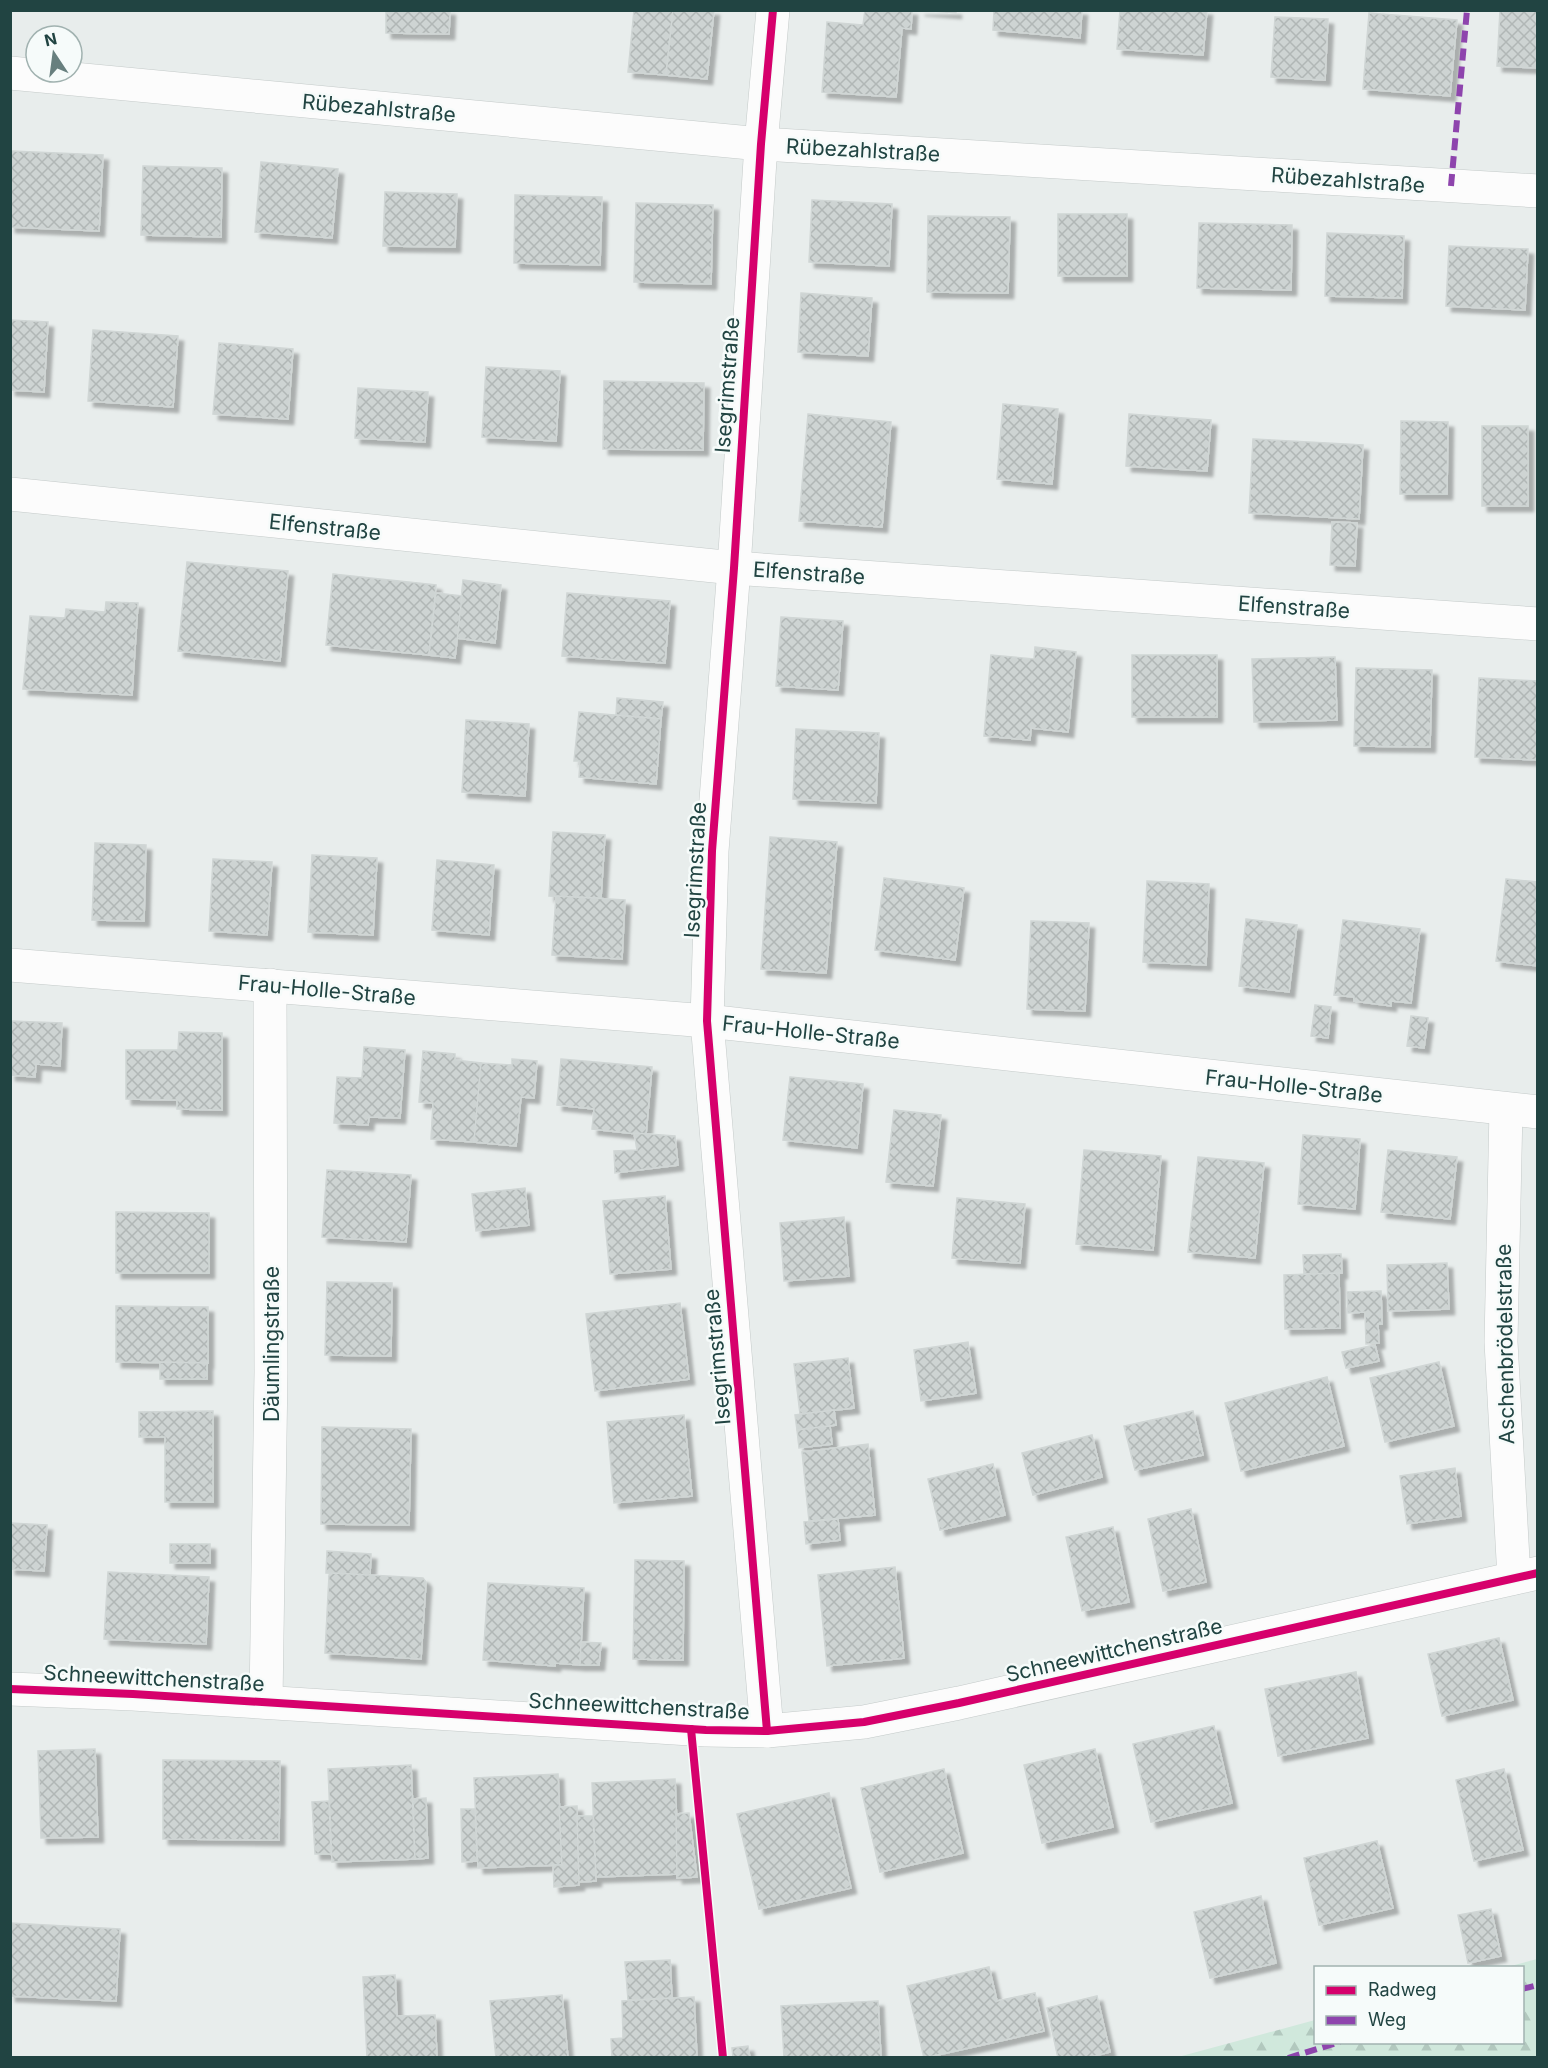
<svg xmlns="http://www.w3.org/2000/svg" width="1548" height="2068" viewBox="0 0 1548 2068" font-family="Inter,sans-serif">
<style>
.forest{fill:url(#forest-firs)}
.building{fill:url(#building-cross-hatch);stroke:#d0d6d5;stroke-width:1.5;filter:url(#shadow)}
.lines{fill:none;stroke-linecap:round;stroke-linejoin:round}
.minor-casing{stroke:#c4cac9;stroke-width:34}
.minor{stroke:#fcfcfc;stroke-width:33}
.quiet{stroke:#8e44ad;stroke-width:6;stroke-dasharray:12 6;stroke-linecap:butt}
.cycleway-casing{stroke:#f6fbfa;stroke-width:11}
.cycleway{stroke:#d6006c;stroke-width:8}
.labels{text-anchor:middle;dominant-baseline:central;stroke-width:5;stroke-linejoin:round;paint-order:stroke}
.street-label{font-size:21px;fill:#214442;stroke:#f6fbfa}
</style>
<defs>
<pattern id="forest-firs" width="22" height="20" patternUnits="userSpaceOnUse" patternTransform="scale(1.5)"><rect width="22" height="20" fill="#d0e8dc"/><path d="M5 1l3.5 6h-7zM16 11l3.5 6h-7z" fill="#b2c8be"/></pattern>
<pattern id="building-cross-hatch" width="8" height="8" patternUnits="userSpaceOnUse" patternTransform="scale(1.5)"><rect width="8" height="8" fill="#ced4d3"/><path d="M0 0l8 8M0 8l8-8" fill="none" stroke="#b1b7b6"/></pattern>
<filter id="shadow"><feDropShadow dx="5.5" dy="5.5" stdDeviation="1.5" flood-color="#0004"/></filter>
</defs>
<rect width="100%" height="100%" fill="#e8edec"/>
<!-- forest -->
<polygon class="forest" points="1537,1959 1537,2057 1178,2057 1315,2020 1316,2042 1522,2042 1522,1968 1507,1967"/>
<!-- building -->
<g class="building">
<polygon points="386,10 450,10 449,34 386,33"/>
<polygon points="634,10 673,10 666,75 628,72"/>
<polygon points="673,10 714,10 707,79 666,75"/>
<polygon points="865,10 912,10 911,29 902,28 896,97 822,92 827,22 863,25"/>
<polygon points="919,10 956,10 956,13"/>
<polygon points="994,10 1082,10 1080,38 993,30"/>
<polygon points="1120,10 1207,10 1203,55 1117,49"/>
<polygon points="1500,10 1538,10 1538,68 1497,66"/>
<polygon points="1369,13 1457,20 1450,96 1363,89"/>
<polygon points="1275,17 1328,19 1325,80 1271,77"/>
<polygon points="11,151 103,155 99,231 10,227"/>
<polygon points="261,162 338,169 332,238 255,232"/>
<polygon points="143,166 222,168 221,237 141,235"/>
<polygon points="385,192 457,194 455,247 383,246"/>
<polygon points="515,195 602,197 600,265 514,263"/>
<polygon points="812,200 892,204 889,266 809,262"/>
<polygon points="636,203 713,205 711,284 634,282"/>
<rect x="1058" y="214" width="69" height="62"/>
<polygon points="928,216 1010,217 1008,293 927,292"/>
<polygon points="1199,223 1292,225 1291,290 1197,288"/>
<polygon points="1327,233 1404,236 1402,298 1325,296"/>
<polygon points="1449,246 1528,249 1525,310 1446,306"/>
<polygon points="801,293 872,298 868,356 798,352"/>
<polygon points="10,320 48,322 44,392 10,390"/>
<polygon points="93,330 178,336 173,407 88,401"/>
<polygon points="219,343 293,349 288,419 213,414"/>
<polygon points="486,367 560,371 556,441 482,437"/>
<polygon points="604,381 704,383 703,450 603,449"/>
<polygon points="358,388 428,392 425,442 355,438"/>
<polygon points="1003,404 1058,409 1052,484 997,479"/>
<polygon points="808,414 891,422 882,527 799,521"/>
<polygon points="1129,414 1211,420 1207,471 1126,466"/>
<polygon points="1401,421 1448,422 1447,494 1400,494"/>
<rect x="1482" y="426" width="46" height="80"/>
<polygon points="1253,439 1363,445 1359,519 1249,513"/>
<polygon points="1332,522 1357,523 1355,566 1330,565"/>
<polygon points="187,562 288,571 280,661 178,651"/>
<polygon points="333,574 436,585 429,655 326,645"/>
<polygon points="463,580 501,585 495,643 457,638"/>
<polygon points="436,593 462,596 455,658 429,655"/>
<polygon points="567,593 670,601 665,663 562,656"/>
<polygon points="106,602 138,603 132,695 23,689 30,616 65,618 66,609 105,612"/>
<polygon points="781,617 843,621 838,690 776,686"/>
<polygon points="1035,647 1076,652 1068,732 1031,728 1030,740 984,736 991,655 1034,659"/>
<rect x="1132" y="655" width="85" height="62"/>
<polygon points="1335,657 1337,720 1254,722 1252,659"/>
<polygon points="1356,668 1432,670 1430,747 1354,746"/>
<polygon points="1479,678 1538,681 1538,760 1475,757"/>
<polygon points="617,698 663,702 661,719 616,715"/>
<polygon points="579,712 661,719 656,784 579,777 580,761 574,761"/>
<polygon points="466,720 529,724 525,796 462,792"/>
<polygon points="796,729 879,733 876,803 793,799"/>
<polygon points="553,832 605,835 601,898 549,896"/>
<polygon points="770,837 837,842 826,973 761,969"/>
<polygon points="95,843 146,845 144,921 92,920"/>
<polygon points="312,855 377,858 373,935 308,932"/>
<polygon points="213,859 272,862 267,935 209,931"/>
<polygon points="437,860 494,865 489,935 432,930"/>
<polygon points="884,878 964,888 955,960 875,950"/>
<polygon points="1506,879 1538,882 1538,966 1496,961"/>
<polygon points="1147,881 1209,884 1206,965 1143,962"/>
<polygon points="556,896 625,900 622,959 552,955"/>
<polygon points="1246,919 1297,925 1289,992 1239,986"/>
<polygon points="1343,920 1420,929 1411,1003 1391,1001 1391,1006 1354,1001 1354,997 1334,995"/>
<polygon points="1031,921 1089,923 1085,1011 1027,1009"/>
<polygon points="1315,1005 1331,1007 1328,1038 1311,1036"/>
<polygon points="1411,1016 1428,1018 1424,1048 1407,1046"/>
<polygon points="10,1021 62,1023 60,1066 36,1064 35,1077 10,1075"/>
<polygon points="179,1032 222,1033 222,1110 177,1109 177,1100 126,1099 126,1050 178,1050"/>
<polygon points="364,1047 405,1050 400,1118 369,1117 368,1125 334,1123 337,1077 362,1078"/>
<polygon points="423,1051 455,1054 455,1060 481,1063 474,1142 431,1139 433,1103 419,1102"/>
<polygon points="512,1059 537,1061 534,1098 521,1097 516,1146 474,1142 481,1063 512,1065"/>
<polygon points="561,1059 652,1067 646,1135 592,1129 594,1109 557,1105"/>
<polygon points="790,1077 863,1084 857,1148 783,1140"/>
<polygon points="894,1110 941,1115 933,1186 886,1182"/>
<polygon points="634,1133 675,1136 678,1165 615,1173 614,1151 637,1150"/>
<polygon points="1303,1135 1360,1139 1355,1209 1298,1204"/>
<polygon points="1084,1150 1161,1156 1153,1250 1076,1244"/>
<polygon points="1388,1150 1457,1157 1450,1219 1381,1212"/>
<polygon points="1198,1157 1264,1163 1255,1258 1188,1252"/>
<polygon points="327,1170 411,1175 406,1242 322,1237"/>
<polygon points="525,1188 529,1225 476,1231 472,1194"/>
<polygon points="665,1196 671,1269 610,1274 603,1201"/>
<polygon points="957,1198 1025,1204 1020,1263 952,1258"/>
<polygon points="116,1212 209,1213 209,1273 116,1273"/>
<polygon points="844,1217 849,1276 784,1281 780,1223"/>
<polygon points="1341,1254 1342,1273 1304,1274 1303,1255"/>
<polygon points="1447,1263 1449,1309 1388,1311 1387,1265"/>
<polygon points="1339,1273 1340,1328 1285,1329 1284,1275"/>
<polygon points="327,1282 392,1283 391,1356 325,1355"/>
<polygon points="1381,1291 1382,1324 1378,1324 1379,1343 1366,1344 1365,1312 1348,1313 1347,1292"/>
<polygon points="680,1303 689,1379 595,1391 586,1314"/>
<polygon points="116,1306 208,1307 208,1363 116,1362"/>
<polygon points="968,1342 976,1393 921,1401 914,1350"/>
<polygon points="1375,1345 1379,1361 1346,1368 1342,1352"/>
<polygon points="848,1358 854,1408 800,1414 794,1364"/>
<polygon points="160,1362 207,1363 207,1379 160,1379"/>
<polygon points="1439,1362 1454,1426 1385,1442 1370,1378"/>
<polygon points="1327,1377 1344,1446 1241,1471 1225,1403"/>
<polygon points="834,1410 836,1425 797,1430 795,1415"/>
<polygon points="213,1411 213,1502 165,1502 165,1437 139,1437 139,1412"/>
<polygon points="1193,1411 1203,1455 1135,1470 1124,1426"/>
<polygon points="684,1415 692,1496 614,1503 607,1422"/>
<polygon points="830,1426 832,1444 799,1448 797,1430"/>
<polygon points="322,1427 411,1429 409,1525 321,1524"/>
<polygon points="1092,1435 1102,1477 1033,1495 1022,1453"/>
<polygon points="868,1444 875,1515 809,1521 802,1452"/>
<polygon points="993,1464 1005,1515 940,1530 928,1479"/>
<polygon points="1455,1468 1461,1516 1407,1524 1400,1476"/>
<polygon points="1191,1509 1206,1582 1163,1591 1148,1519"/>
<polygon points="838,1519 840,1540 806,1544 804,1522"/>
<polygon points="10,1523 47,1525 44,1571 10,1569"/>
<polygon points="1113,1527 1129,1602 1082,1611 1066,1537"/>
<rect x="170" y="1544" width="40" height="19"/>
<polygon points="327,1551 371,1554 370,1575 326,1573"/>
<polygon points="635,1560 684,1561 683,1660 633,1659"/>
<polygon points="895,1567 904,1658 827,1666 818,1575"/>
<polygon points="108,1572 209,1577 206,1644 104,1639"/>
<polygon points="333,1573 423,1578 426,1582 421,1659 325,1653 329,1575"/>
<polygon points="488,1583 584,1588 580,1665 555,1663 555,1666 483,1660"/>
<polygon points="1499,1638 1513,1700 1442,1716 1428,1654"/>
<polygon points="581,1642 601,1643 599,1665 580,1665"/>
<polygon points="1356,1672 1368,1738 1278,1756 1265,1689"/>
<polygon points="1214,1726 1232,1803 1151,1822 1133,1744"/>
<polygon points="95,1749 98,1837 41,1838 38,1751"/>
<polygon points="1095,1749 1113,1827 1042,1843 1024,1765"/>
<polygon points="163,1760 280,1761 279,1840 163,1839"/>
<polygon points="411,1765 415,1859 332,1862 328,1769"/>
<polygon points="944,1769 963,1853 880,1872 861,1788"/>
<polygon points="1504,1769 1523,1850 1474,1861 1456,1780"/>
<polygon points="558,1774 562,1865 478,1868 474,1778"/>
<polygon points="675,1779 679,1874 596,1877 592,1783"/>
<polygon points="829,1793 851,1888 759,1909 737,1814"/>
<polygon points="426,1798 428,1858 415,1859 413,1799"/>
<polygon points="329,1801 331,1854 315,1854 312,1802"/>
<polygon points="577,1806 579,1885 554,1887 553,1865 562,1865 559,1807"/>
<polygon points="461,1809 475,1809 477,1861 462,1862"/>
<polygon points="689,1813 697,1877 677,1878 676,1814"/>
<polygon points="577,1816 593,1816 596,1881 579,1882"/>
<polygon points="1377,1841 1393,1908 1319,1925 1304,1858"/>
<polygon points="1261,1896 1276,1963 1210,1978 1194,1912"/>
<polygon points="1491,1909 1501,1956 1468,1963 1458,1915"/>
<polygon points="10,1923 120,1929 116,2001 10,1996"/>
<polygon points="670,1960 672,1998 628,2000 625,1962"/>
<polygon points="989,1967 997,2001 1035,1993 1044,2031 924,2058 907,1986"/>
<polygon points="395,1975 397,2016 435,2015 437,2058 367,2058 363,1977"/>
<polygon points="562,1995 568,2058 496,2058 490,2001"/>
<polygon points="1097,1996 1110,2052 1087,2058 1058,2058 1047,2008"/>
<polygon points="694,1997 697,2058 612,2058 611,2039 623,2038 622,2001"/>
<polygon points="878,2001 881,2058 784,2058 781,2006"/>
<polygon points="748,2046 750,2058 733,2058 732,2048"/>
</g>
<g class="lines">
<!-- minor casing -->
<g class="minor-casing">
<g id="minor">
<polyline points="10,73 761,144 1538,191"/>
<polyline points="10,494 734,568 1538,624"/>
<polyline points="10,965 707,1021 1538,1112"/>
<polyline points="1506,1109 1501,1342 1514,1578"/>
<polyline points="10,1689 133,1694 706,1730 767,1731 864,1722 959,1703 1538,1573"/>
<polyline points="266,1702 271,1372 270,985"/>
<polyline points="767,1731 707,1021 712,851 734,568 761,144 773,10"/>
</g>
</g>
<!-- minor -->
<use href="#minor" class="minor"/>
<!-- quiet -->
<g class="quiet">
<polyline points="1451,186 1467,10"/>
<polyline points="1522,1989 1538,1985"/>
<polyline points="1288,2058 1340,2042"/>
</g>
<!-- cycleway casing -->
<g class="cycleway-casing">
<g id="cycleway">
<polyline points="10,1689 133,1694 706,1730 767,1731 864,1722 959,1703 1538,1573"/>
<polyline points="691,1729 723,2058"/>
<polyline points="767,1731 707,1021 712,851 734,568 761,144 773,10"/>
</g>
</g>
<!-- cycleway -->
<use href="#cycleway" class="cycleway"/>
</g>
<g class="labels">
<!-- street labels -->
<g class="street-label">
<text transform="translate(379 108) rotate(5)">Rübezahlstraße</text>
<text transform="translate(863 150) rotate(3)">Rübezahlstraße</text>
<text transform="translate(1348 180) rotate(4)">Rübezahlstraße</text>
<text transform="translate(727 385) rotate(-86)">Isegrimstraße</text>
<text transform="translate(325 527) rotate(6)">Elfenstraße</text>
<text transform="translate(809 573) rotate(4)">Elfenstraße</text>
<text transform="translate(1294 607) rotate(4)">Elfenstraße</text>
<text transform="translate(695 870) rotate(-87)">Isegrimstraße</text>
<text transform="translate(327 990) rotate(5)">Frau-Holle-Straße</text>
<text transform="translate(811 1032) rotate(6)">Frau-Holle-Straße</text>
<text transform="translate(1294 1086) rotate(6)">Frau-Holle-Straße</text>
<text transform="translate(271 1344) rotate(-90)">Däumlingstraße</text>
<text transform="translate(1505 1344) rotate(-91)">Aschenbrödelstraße</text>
<text transform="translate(717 1357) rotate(-95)">Isegrimstraße</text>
<text transform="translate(1114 1650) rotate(-13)">Schneewittchenstraße</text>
<text transform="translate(154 1678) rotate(3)">Schneewittchenstraße</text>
<text transform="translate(639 1706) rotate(3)">Schneewittchenstraße</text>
</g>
</g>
<!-- border -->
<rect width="1548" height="2068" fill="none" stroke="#214442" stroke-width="24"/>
<!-- legend -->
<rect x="1314" y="1966" width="210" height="78" fill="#f6fbfa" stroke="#a1b2b0" stroke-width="1.5"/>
<rect x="1326" y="1986" width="30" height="9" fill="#d6006c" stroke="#a1b2b0" stroke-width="1.5"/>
<text x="1368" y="1996" font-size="18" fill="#214442">Radweg</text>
<rect x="1326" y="2016" width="30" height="9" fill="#8e44ad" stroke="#a1b2b0" stroke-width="1.5"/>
<text x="1368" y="2026" font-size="18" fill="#214442">Weg</text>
<!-- north arrow -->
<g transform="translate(54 54) rotate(347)"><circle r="28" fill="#f6fbfa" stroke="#a1b2b0" stroke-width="1.5"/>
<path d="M0-4.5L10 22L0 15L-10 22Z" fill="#677f7e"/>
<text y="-9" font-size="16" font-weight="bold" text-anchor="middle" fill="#214442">N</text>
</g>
</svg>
